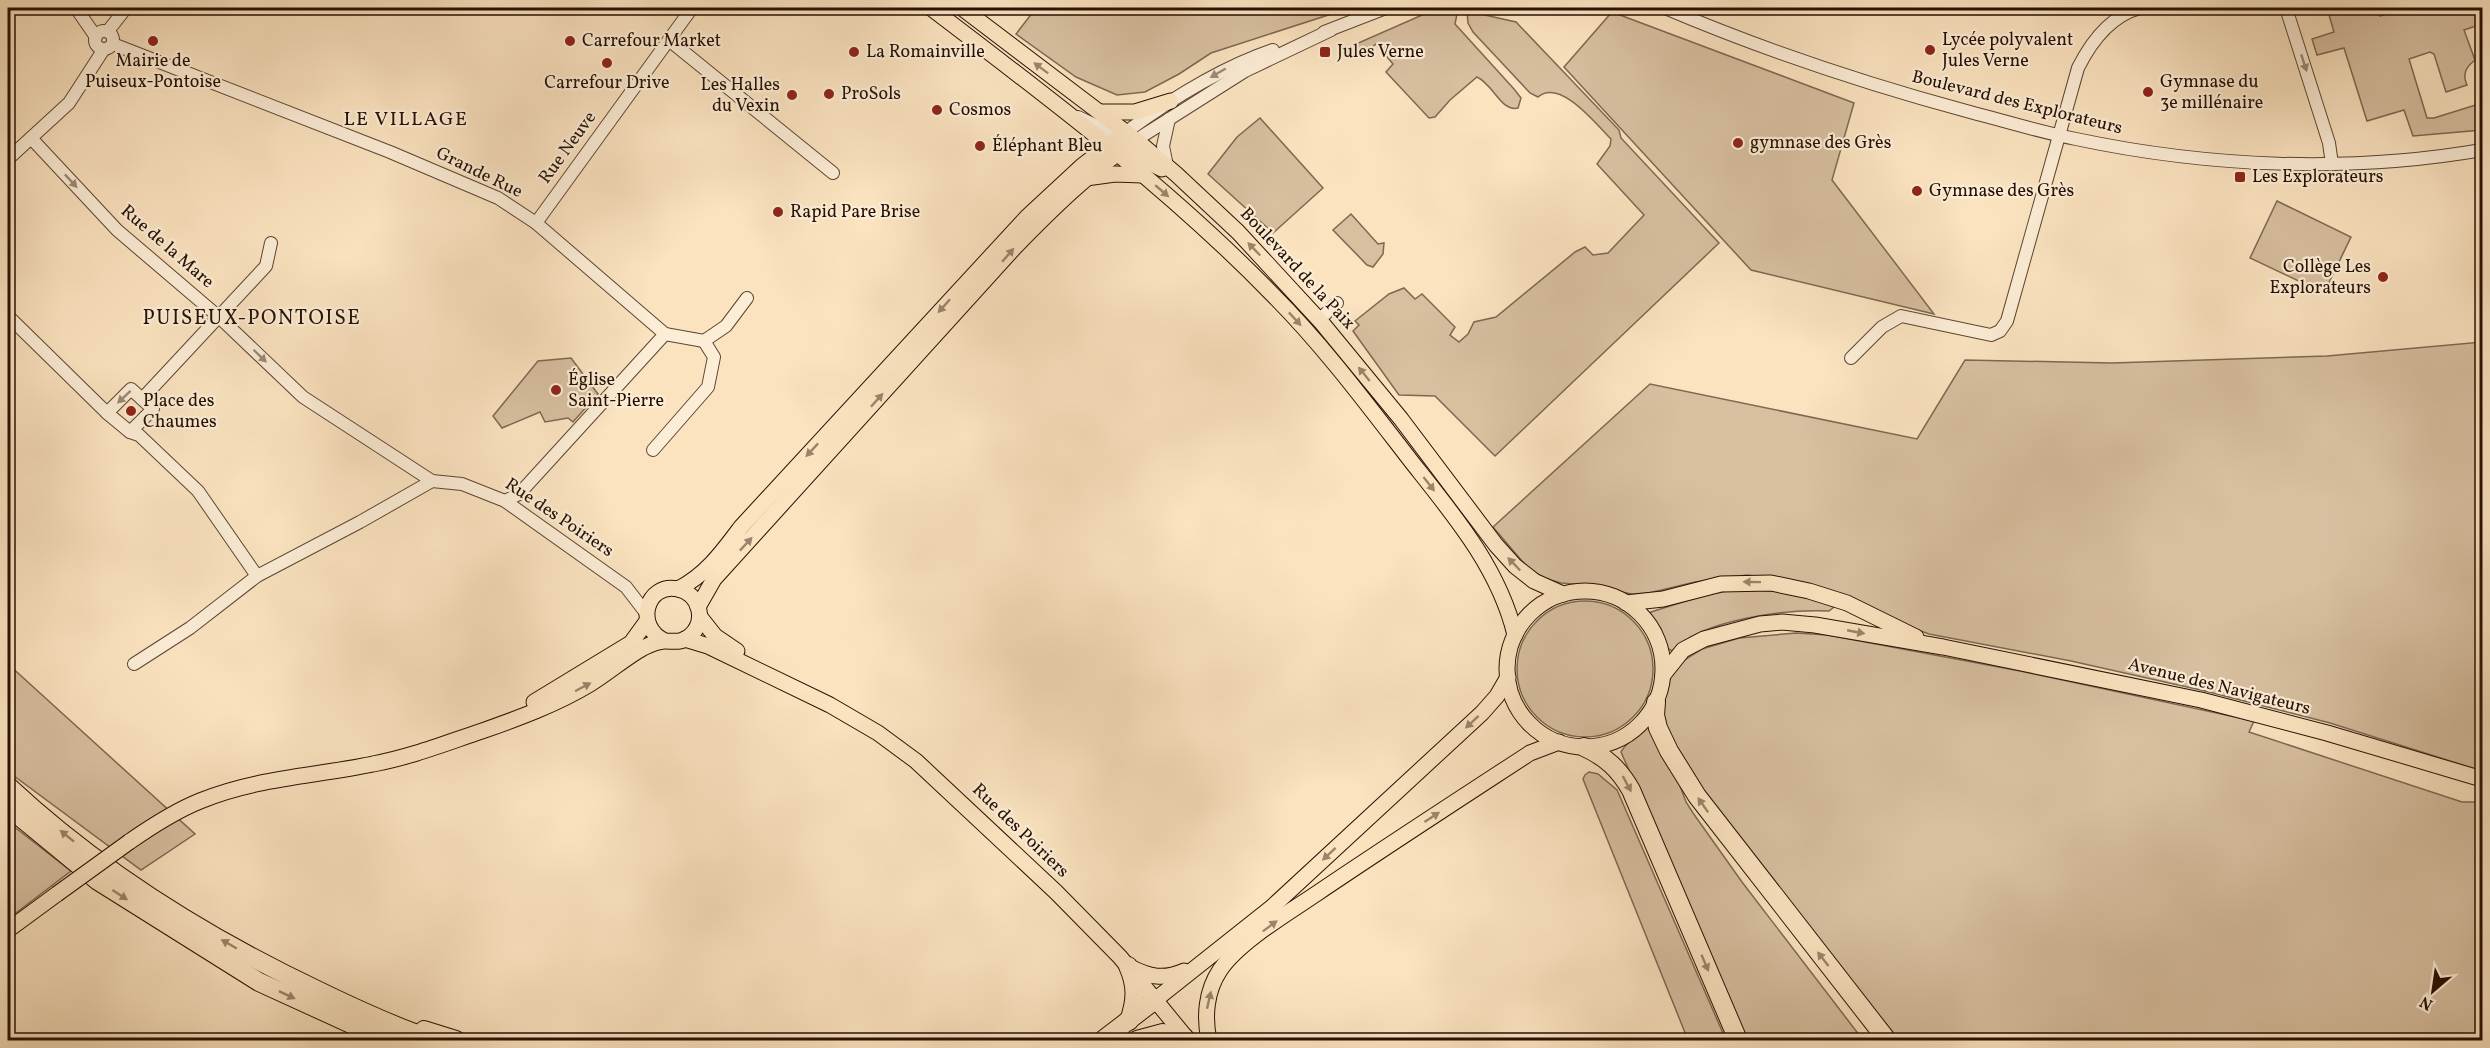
<svg xmlns="http://www.w3.org/2000/svg" width="2490" height="1048" viewBox="0 0 2490 1048" font-family="Vollkorn,serif">
<style>
.green{fill:#d7bfa0;stroke:#7e6852;stroke-width:1.5}
.lines{fill:none;stroke-linecap:round;stroke-linejoin:round}
.minor-casing{stroke:#5b4532;stroke-width:14}
.major-casing{stroke:#261003;stroke-width:17}
.highway-casing{stroke:#261003;stroke-width:20}
.minor{stroke:#fcedd6;stroke-width:12}
.major{stroke:#fbe3c0;stroke-width:15}
.highway{stroke:#fbe3c0;stroke-width:18}
.major-bridge-casing{stroke:#261003;stroke-width:17;stroke-linecap:butt}
.major-bridge{stroke:#fbe3c0;stroke-width:15}
.oneway{fill:#9c8a77}
.oneway2{fill:#9b846b}
.poi-dot{fill:#8f2418;stroke:#fcedd6;stroke-width:2}
.labels{text-anchor:middle;dominant-baseline:central;stroke-width:4.5;stroke-linejoin:round;paint-order:stroke}
.poi-label{font-size:18px;fill:#261003;stroke:#fcedd6;text-anchor:start}
.street-label{font-size:18px;fill:#261003;stroke:#fcedd6}
.neighbourhood-label{font-size:20px;letter-spacing:1.5px;fill:#261003;stroke:#fcedd6}
.quarter-label{font-size:21px;letter-spacing:1.5px;fill:#261003;stroke:#fcedd6}
</style>
<rect width="100%" height="100%" fill="#fbe3c0"/>
<filter id="stains"><feTurbulence type="fractalNoise" baseFrequency=".00333" numOctaves="4"/><feColorMatrix values="0 0 0 0 .2 0 0 0 0 .09 0 0 0 0 .02 0 0 0 .5 -.17"/></filter>
<radialGradient id="worn" r=".72"><stop offset=".6" stop-color="#630" stop-opacity="0"/><stop offset="1" stop-color="#630" stop-opacity=".3"/></radialGradient>
<!-- green -->
<g class="green">
<polygon points="1036,8 1350,8 1211,53 1179,74 1145,92 1117,95 1076,77 1016,34"/>
<path d="M1438,8l20,1 -3,15 59,65 7,9 -3,10c-17,4 -24,-23 -41,-31l-27,23 -15,17 -6,1 -43,-46 7,-8 -17,-20 -12,10 -8,-10z"/>
<path d="M2327,8h50l3,8 13,-4 -1,-4h76l1,1 13,-1v16l-18,6 11,30c-9,7 -13,14 -8,25l-21,7 -12,-38 -4,-2 -21,7 18,59h7l48,-15v27l-69,6 -9,-26 -37,11 -23,-73 -27,7 -5,-16 22,-7z"/>
<path d="M1467,11l49,11 103,108 2,8 98,105 -224,213 -60,-60 -36,-1 -46,-64 6,-6 -4,-4 34,-27 15,-6 11,11 7,-5 33,33 -5,8 9,7 9,-8 6,-12 22,-5 79,-65 10,-5 8,8 15,-2 36,-38 -47,-51 13,-18 1,-7c-15,-15 -51,-61 -73,-42l-8,-4 -57,-61 -5,-9z"/>
<polygon points="1612,12 1854,103 1832,180 1934,314 1751,270 1564,67"/>
<polygon points="1260,118 1323,188 1273,233 1208,174 1237,137"/>
<polygon points="2277,201 2351,237 2324,293 2250,258"/>
<polygon points="1351,214 1378,244 1384,243 1383,254 1373,267 1367,265 1333,230"/>
<polygon points="2482,342 2482,771 2330,723 2205,691 2071,661 1929,634 1786,580 1747,575 1695,582 1649,593 1632,594 1584,585 1561,583 1544,578 1528,568 1493,527 1650,384 1917,439 1965,360 2112,363 2327,356"/>
<polygon points="571,358 598,394 573,422 568,418 545,422 540,412 502,428 493,416 538,361"/>
<path d="M1738,589c29,1 72,3 96,18l-5,4c-42,-2 -126,8 -157,40l-7,-4 -4,-14 -12,-18 2,-3 54,-17z"/>
<circle cx="1585" cy="669" r="68"/>
<polygon points="1796,633 1828,635 2020,671 2254,721 2249,732 2462,802 2482,802 2482,1040 1896,1040 1693,778 1664,723 1663,701 1668,684 1672,673 1681,662 1702,649 1739,638"/>
<polygon points="8,664 195,834 141,870 10,773 8,771"/>
<path d="M1650,724l26,51 10,27 7,11 49,69 121,158h-116l-126,-288c3,-8 22,-20 29,-28z"/>
<polygon points="1589,772 1598,774 1617,790 1726,1040 1688,1040 1583,779 1585,775"/>
<polygon points="8,822 71,871 8,919"/>
</g>
<g class="lines">
<!-- minor casing -->
<g class="minor-casing">
<g id="minor">
<polyline points="76,8 96,37"/>
<path d="M1665,8c99,42 201,76 305,104 35,9 70,20 106,27 132,28 273,34 406,11"/>
<polyline points="2286,8 2329,143 2332,164"/>
<circle cx="104" cy="40" r="9"/>
<polyline points="108,31 126,8"/>
<polyline points="1324,32 1386,8"/>
<polyline points="669,40 833,173"/>
<polyline points="113,44 390,152 498,198 536,223 665,334"/>
<polyline points="1078,117 1112,133 1136,140 1245,71 1331,30"/>
<path d="M1126,132c45,-33 94,-64 147,-82"/>
<polyline points="31,138 117,230 219,317 303,397 432,481 462,484 505,501 626,587 646,613"/>
<polyline points="8,159 69,103 104,49"/>
<polyline points="1167,166 1163,146 1169,119"/>
<polyline points="536,223 692,8"/>
<polyline points="8,316 107,413 130,432 139,435 198,491 257,576"/>
<polyline points="1319,320 1337,303"/>
<polyline points="665,334 704,341 726,326 747,298"/>
<path d="M1851,358l31,-31 19,-11 90,19 9,-4 7,-10 71,-253c13,-26 32,-52 62,-60"/>
<polyline points="142,399 266,266 271,243"/>
<polyline points="107,413 131,389 153,409 130,432"/>
<polyline points="653,450 708,387 714,357 704,341"/>
<polyline points="505,501 519,494 665,334"/>
<polyline points="134,664 190,628 257,576 360,522 432,481"/>
</g>
</g>
<!-- major casing -->
<g class="major-casing">
<g id="major">
<path d="M931,8c118,90 237,179 341,286 51,51 95,110 139,167 42,53 88,107 104,174"/>
<polyline points="962,8 1136,140 1176,174 1238,232 1322,323 1401,419 1496,545 1515,566 1534,581 1563,594"/>
<polyline points="1100,112 1135,112 1171,101"/>
<polyline points="1119,148 1162,169"/>
<polyline points="1086,178 1115,174 1142,175"/>
<path d="M678,589c28,-14 45,-38 63,-62l286,-310 55,-51 44,-34"/>
<circle cx="1585" cy="669" r="78"/>
<polyline points="1626,603 1663,599 1721,584 1771,583 1809,591 1847,603 1916,637"/>
<path d="M698,607l16,-28 301,-332c38,-39 76,-76 121,-107"/>
<polyline points="700,617 715,636 737,651"/>
<polyline points="685,639 708,646 830,705 878,733 916,761 1056,892 1120,957 1188,1040"/>
<polyline points="1663,675 1683,650 1704,639 1760,624 1782,622 1815,625 1943,647 2201,700 2327,733 2482,779"/>
<polyline points="534,702 631,643 647,621"/>
<path d="M129,842c23,-16 46,-31 71,-41 55,-23 116,-25 173,-37 38,-7 73,-21 109,-33 37,-13 75,-27 108,-47 18,-11 35,-26 53,-36 6,-3 15,-7 22,-7 10,0 17,2 25,-5 17,-15 10,-42 -12,-47 -32,-7 -44,38 -13,52"/>
<polyline points="8,930 57,894"/>
<path d="M1130,967c19,10 34,13 54,4"/>
<polyline points="1155,1000 1271,908 1482,713 1497,696 1508,677"/>
<path d="M1209,1040c-5,-23 -3,-49 11,-70 19,-28 68,-57 96,-76 71,-48 142,-94 214,-141l29,-11"/>
</g>
</g>
<!-- highway casing -->
<g class="highway-casing">
<g id="highway">
<polyline points="1656,702 1655,715 1658,728 1669,751 1697,796 1887,1040"/>
<path d="M1584,747c22,10 35,22 47,43l107,250"/>
<path d="M8,786c92,86 199,152 313,206 37,18 74,35 113,48"/>
<polyline points="8,807 98,881 259,982 386,1040"/>
<path d="M1128,966c9,20 8,35 1,55"/>
<polyline points="424,1030 456,1040"/>
<polyline points="1103,1040 1155,1000"/>
<polyline points="1137,1040 1163,1033 1185,1038"/>
</g>
</g>
<!-- minor -->
<use href="#minor" class="minor"/>
<!-- major -->
<use href="#major" class="major"/>
<!-- highway -->
<use href="#highway" class="highway"/>
<!-- major-bridge casing -->
<g class="major-bridge-casing">
<polyline id="major-bridge" points="57,894 129,842"/>
</g>
<!-- major-bridge -->
<use href="#major-bridge" class="major-bridge"/>
</g>
<!-- one-way arrows -->
<defs><path id="oneway-solid" d="M-6-.8H1V-3.2L6.5 0L1 3.2V.8H-6Z" transform="scale(1.5)"/></defs>
<g class="oneway">
<use href="#oneway-solid" transform="translate(2304 63) rotate(72)"/>
<use href="#oneway-solid" transform="translate(1218 73) rotate(150)"/>
<use href="#oneway-solid" transform="translate(71 181) rotate(47)"/>
<use href="#oneway-solid" transform="translate(260 356) rotate(44)"/>
<use href="#oneway-solid" transform="translate(124 397) rotate(137)"/>
</g>
<g class="oneway2">
<use href="#oneway-solid" transform="translate(1041 68) rotate(-143)"/>
<use href="#oneway-solid" transform="translate(1162 191) rotate(41)"/>
<use href="#oneway-solid" transform="translate(1254 249) rotate(-134)"/>
<use href="#oneway-solid" transform="translate(1008 255) rotate(-49)"/>
<use href="#oneway-solid" transform="translate(944 306) rotate(132)"/>
<use href="#oneway-solid" transform="translate(1295 319) rotate(47)"/>
<use href="#oneway-solid" transform="translate(1364 374) rotate(-129)"/>
<use href="#oneway-solid" transform="translate(877 400) rotate(-48)"/>
<use href="#oneway-solid" transform="translate(812 450) rotate(133)"/>
<use href="#oneway-solid" transform="translate(1429 484) rotate(52)"/>
<use href="#oneway-solid" transform="translate(746 544) rotate(-47)"/>
<use href="#oneway-solid" transform="translate(1514 564) rotate(-134)"/>
<use href="#oneway-solid" transform="translate(1752 582) rotate(-179)"/>
<use href="#oneway-solid" transform="translate(1856 632) rotate(11)"/>
<use href="#oneway-solid" transform="translate(583 687) rotate(-28)"/>
<use href="#oneway-solid" transform="translate(1472 722) rotate(137)"/>
<use href="#oneway-solid" transform="translate(1627 784) rotate(62)"/>
<use href="#oneway-solid" transform="translate(1703 805) rotate(-125)"/>
<use href="#oneway-solid" transform="translate(1432 817) rotate(-33)"/>
<use href="#oneway-solid" transform="translate(67 836) rotate(-141)"/>
<use href="#oneway-solid" transform="translate(1329 854) rotate(137)"/>
<use href="#oneway-solid" transform="translate(120 895) rotate(33)"/>
<use href="#oneway-solid" transform="translate(1270 926) rotate(-37)"/>
<use href="#oneway-solid" transform="translate(229 944) rotate(-150)"/>
<use href="#oneway-solid" transform="translate(1823 959) rotate(-128)"/>
<use href="#oneway-solid" transform="translate(1705 963) rotate(67)"/>
<use href="#oneway-solid" transform="translate(287 995) rotate(25)"/>
<use href="#oneway-solid" transform="translate(1209 1000) rotate(-77)"/>
</g>
<!-- markers -->
<g class="poi-dot">
<circle cx="153" cy="41" r="6"/>
<circle cx="570" cy="41" r="6"/>
<circle cx="1930" cy="50" r="6"/>
<circle cx="854" cy="52" r="6"/>
<rect x="1319" y="46" width="12" height="12" rx="3"/>
<circle cx="607" cy="63" r="6"/>
<circle cx="2148" cy="92" r="6"/>
<circle cx="829" cy="94" r="6"/>
<circle cx="792" cy="95" r="6"/>
<circle cx="937" cy="110" r="6"/>
<circle cx="1738" cy="143" r="6"/>
<circle cx="980" cy="146" r="6"/>
<rect x="2234" y="171" width="12" height="12" rx="3"/>
<circle cx="1917" cy="191" r="6"/>
<circle cx="778" cy="212" r="6"/>
<circle cx="2383" cy="277" r="6"/>
<circle cx="556" cy="390" r="6"/>
<circle cx="131" cy="411" r="6"/>
</g>
<g class="labels">
<!-- poi labels -->
<g class="poi-label">
<text x="1942" y="40">Lycée polyvalent<tspan x="1942" dy="21">Jules Verne</tspan></text>
<text x="582" y="41">Carrefour Market</text>
<text x="866" y="52">La Romainville</text>
<text x="1337" y="52">Jules Verne</text>
<text x="153" y="61" text-anchor="middle">Mairie de<tspan x="153" dy="21">Puiseux-Pontoise</tspan></text>
<text x="2160" y="82">Gymnase du<tspan x="2160" dy="21">3e millénaire</tspan></text>
<text x="607" y="83" text-anchor="middle">Carrefour Drive</text>
<text x="780" y="85" text-anchor="end">Les Halles<tspan x="780" dy="21">du Vexin</tspan></text>
<text x="841" y="94">ProSols</text>
<text x="949" y="110">Cosmos</text>
<text x="1750" y="143">gymnase des Grès</text>
<text x="992" y="146">Éléphant Bleu</text>
<text x="2252" y="177">Les Explorateurs</text>
<text x="1929" y="191">Gymnase des Grès</text>
<text x="790" y="212">Rapid Pare Brise</text>
<text x="2371" y="267" text-anchor="end">Collège Les<tspan x="2371" dy="21">Explorateurs</tspan></text>
<text x="568" y="380">Église<tspan x="568" dy="21">Saint-Pierre</tspan></text>
<text x="143" y="401">Place des<tspan x="143" dy="21">Chaumes</tspan></text>
</g>
<!-- street labels -->
<g class="street-label">
<text transform="translate(2017 103) rotate(14)">Boulevard des Explorateurs</text>
<text transform="translate(568 148) rotate(-54)">Rue Neuve</text>
<text transform="translate(479 173) rotate(26)">Grande Rue</text>
<text transform="translate(167 247) rotate(41)">Rue de la Mare</text>
<text transform="translate(1297 269) rotate(47)">Boulevard de la Paix</text>
<text transform="translate(559 518) rotate(34)">Rue des Poiriers</text>
<text transform="translate(2219 687) rotate(14)">Avenue des Navigateurs</text>
<text transform="translate(1020 831) rotate(44)">Rue des Poiriers</text>
</g>
<!-- neighbourhood labels -->
<g class="neighbourhood-label">
<text x="406" y="120">LE VILLAGE</text>
</g>
<!-- quarter labels -->
<g class="quarter-label">
<text x="252" y="318">PUISEUX-PONTOISE</text>
</g>
</g>
<!-- margin -->
<rect width="2490" height="1048" fill="none" stroke="#fbe3c0" stroke-width="30"/>
<rect x="9" y="9" width="2472" height="1030" fill="none" stroke="#261003" stroke-width="3"/>
<rect x="15" y="15" width="2460" height="1018" fill="none" stroke="#261003" stroke-width="1.5"/>
<!-- north arrow -->
<g transform="translate(2433 991) rotate(209)" stroke="#fcedd6" stroke-width="4.5" paint-order="stroke">
<path d="M0-4.5L10 22L0 15L-10 22Z" fill="#261003"/>
<text y="-9" font-size="16" font-weight="bold" text-anchor="middle" fill="#261003">N</text>
</g>
<rect width="100%" height="100%" filter="url(#stains)"/>
<rect width="100%" height="100%" fill="url(#worn)"/>
</svg>
